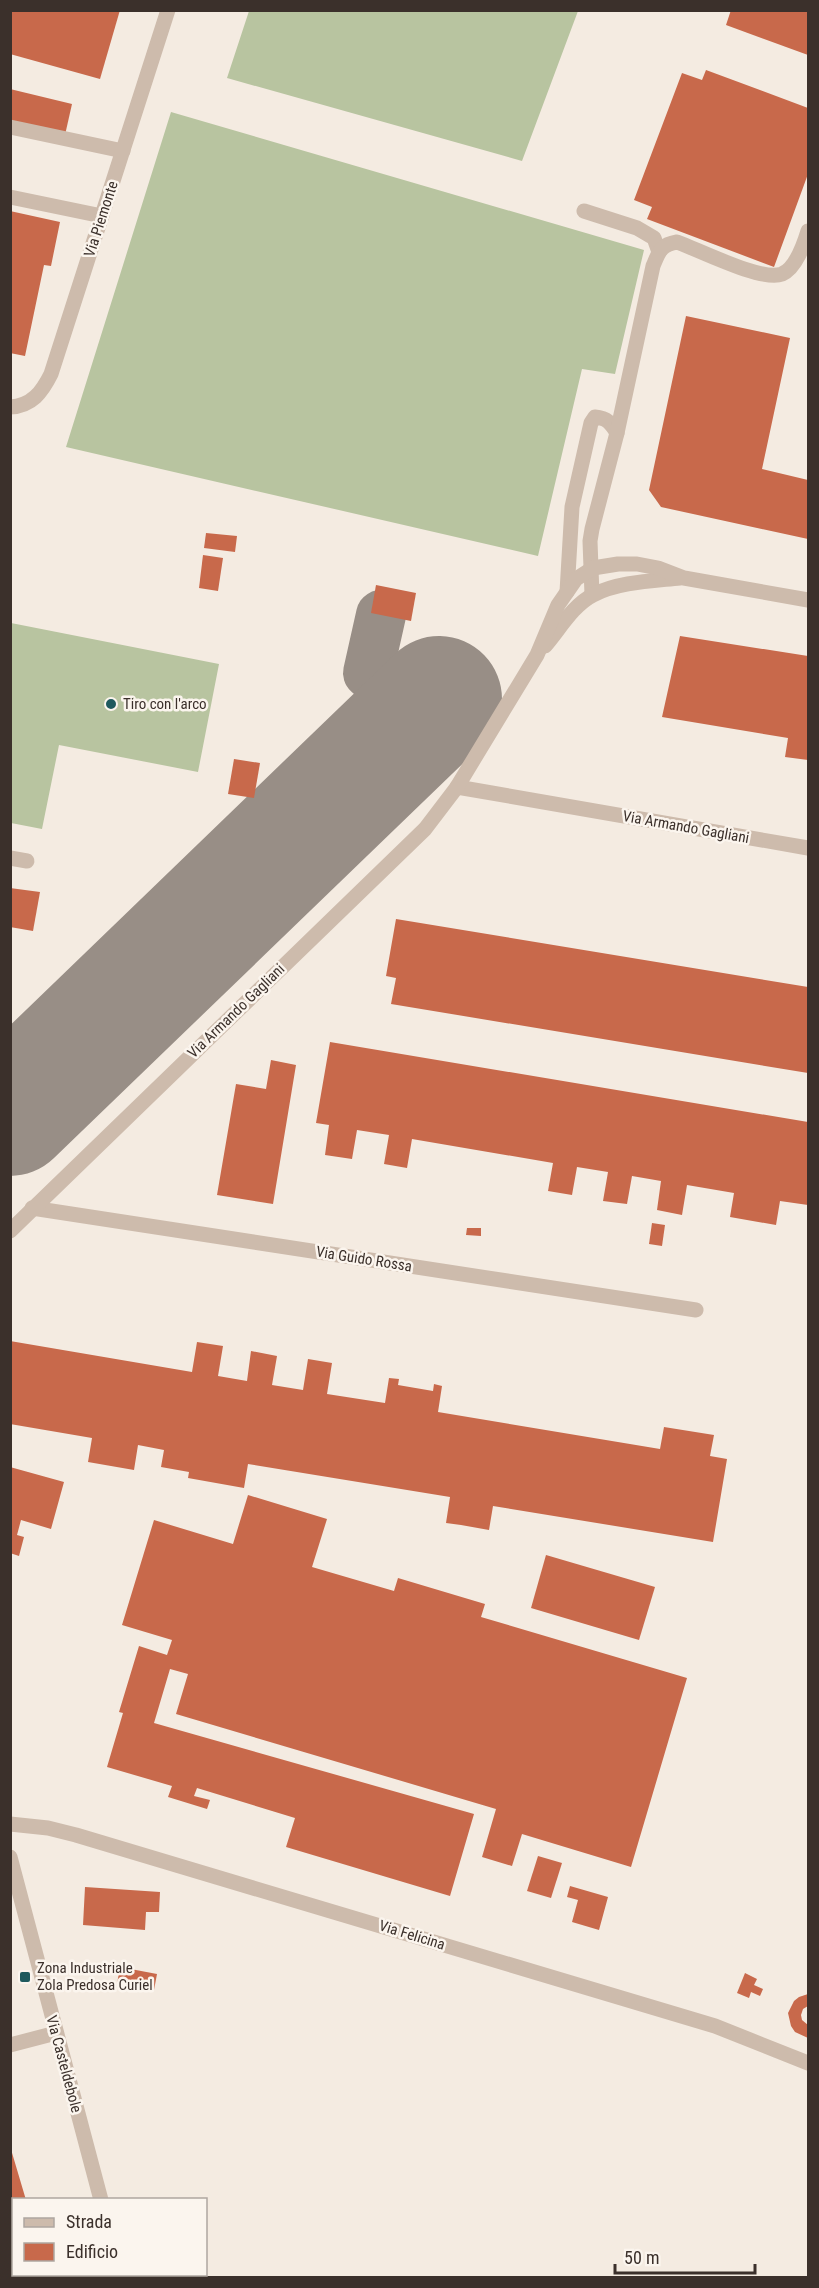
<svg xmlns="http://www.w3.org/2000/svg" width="819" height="2288" viewBox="0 0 819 2288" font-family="'Roboto Condensed',sans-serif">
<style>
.grass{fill:#b8c4a0}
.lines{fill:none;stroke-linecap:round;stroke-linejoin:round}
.taxiway{stroke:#988e86;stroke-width:50}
.runway{stroke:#988e86;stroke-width:126}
.building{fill:#c8694b}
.minor{stroke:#cdbbac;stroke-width:15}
.poi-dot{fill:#1f5a5e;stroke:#fbf5ee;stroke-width:2}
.labels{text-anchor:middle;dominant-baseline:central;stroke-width:5;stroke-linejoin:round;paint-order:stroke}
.street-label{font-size:15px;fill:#3b302b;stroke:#fbf5ee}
.poi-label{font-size:15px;fill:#3b302b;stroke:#fbf5ee;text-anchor:start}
</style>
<rect width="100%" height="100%" fill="#f4ebe1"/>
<!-- grass -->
<g class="grass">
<polygon points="249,11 249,10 578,11 522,161 227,78"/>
<polygon points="171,112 644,250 615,374 582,369 538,556 66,447"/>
<polygon points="11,623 219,664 198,772 59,745 42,829 11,823"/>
</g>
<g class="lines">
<!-- taxiway -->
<polyline class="taxiway" points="381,615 368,673 419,719"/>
<!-- runway -->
<polyline class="runway" points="10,1113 439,699"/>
</g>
<!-- building -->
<g class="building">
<polygon points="10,10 120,10 100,79 10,54"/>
<polygon points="731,10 808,10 808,55 726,25"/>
<polygon points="706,70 808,108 808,174 774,267 647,219 652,207 634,200 682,73 702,80"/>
<polygon points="10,89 72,104 65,135 10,122"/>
<polygon points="10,211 60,222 51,266 44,265 25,356 10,353"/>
<polygon points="686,316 790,338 762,469 808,480 808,539 661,507 649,490"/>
<polygon points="206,533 237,536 235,552 204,548"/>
<polygon points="203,555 223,558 218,591 199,588"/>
<polygon points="376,585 416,593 411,621 371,613"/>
<polygon points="680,636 808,656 808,760 785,757 788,738 662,717"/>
<polygon points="234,759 260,763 254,798 228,794"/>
<polygon points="10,888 40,892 33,931 10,927"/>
<polygon points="396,919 808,987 808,1073 391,1004 396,978 386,976"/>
<polygon points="330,1042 808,1122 808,1205 780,1201 776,1225 730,1217 734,1193 687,1185 682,1215 657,1210 661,1181 632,1176 627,1204 603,1201 608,1172 577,1167 572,1195 548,1191 553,1163 412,1139 407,1168 384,1164 389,1135 357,1130 352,1159 325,1155 329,1125 316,1123"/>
<polygon points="271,1060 296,1065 273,1204 217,1195 236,1084 266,1089"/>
<polygon points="652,1223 665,1225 662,1246 649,1244"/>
<polygon points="467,1228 481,1228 481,1236 466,1235"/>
<polygon points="10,1341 192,1372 197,1342 223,1346 218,1376 247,1381 251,1351 277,1356 272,1385 303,1390 308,1359 332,1363 327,1394 385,1403 389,1378 399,1379 398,1385 433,1391 434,1384 442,1386 438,1412 660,1449 664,1427 714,1435 710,1456 727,1459 713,1542 493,1506 489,1530 461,1525 446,1523 450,1497 248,1464 244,1488 188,1478 189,1472 161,1467 164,1450 138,1445 134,1470 88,1462 92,1438 10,1424"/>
<polygon points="10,1467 64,1482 51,1529 21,1520 17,1535 24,1537 19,1556 10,1553"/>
<polygon points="248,1495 327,1519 312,1567 394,1591 398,1578 485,1604 481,1617 687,1678 631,1867 522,1834 512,1866 482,1857 496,1809 176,1714 188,1674 170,1669 154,1723 474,1814 450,1896 286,1847 295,1818 197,1788 194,1796 210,1800 207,1809 168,1797 172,1786 107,1767 123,1713 119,1712 139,1646 167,1655 172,1640 122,1625 154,1520 233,1544"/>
<polygon points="546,1555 655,1587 639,1640 531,1608"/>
<polygon points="538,1856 562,1863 551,1898 527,1891"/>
<polygon points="570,1886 608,1897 599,1930 572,1922 578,1900 567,1897"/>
<polygon points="85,1887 160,1892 159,1912 146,1912 145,1930 83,1925"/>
<polygon points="120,1967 157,1974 154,1990 117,1984"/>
<polygon points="745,1973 757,1979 754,1985 763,1989 760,1996 751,1992 749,1998 737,1993"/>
<polygon points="808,1994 808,2006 803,2009 801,2015 802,2020 808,2025 808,2038 795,2032 791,2026 788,2013 794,2001 799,1997"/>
<polygon points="10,2146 26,2200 14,2200 14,2227 10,2228"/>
</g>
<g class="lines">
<!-- minor -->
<g class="minor">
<polyline points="10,127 123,151"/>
<polyline points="10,197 102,216"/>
<polyline points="584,211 637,228 654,238 659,252"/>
<path d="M10,407c22,-1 32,-15 41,-33l117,-364"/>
<path d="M567,592l5,-85 19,-84 4,-6c12,1 16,6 22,16"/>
<path d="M592,595l-2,-54 2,-12 25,-96 36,-167c6,-14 7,-21 24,-24 22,8 85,40 105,32 14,-6 22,-30 26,-43"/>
<path d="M545,646c14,-16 28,-41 48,-51 25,-13 59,-14 87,-17"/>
<polyline points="457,787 808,848"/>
<polyline points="10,858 27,861"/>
<polyline points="32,1208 696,1310"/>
<polyline points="10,1231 425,829 457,787 537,655 558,605 576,579 593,568 618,564 637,564 658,568 684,578 808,600"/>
<polyline points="10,1824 48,1828 76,1835 715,2026 808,2063"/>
<polyline points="10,1857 101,2200"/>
<polyline points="10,2045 56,2033"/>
<polyline points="122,2274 123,2278"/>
</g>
</g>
<!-- markers -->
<g class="poi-dot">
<circle cx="111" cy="704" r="6"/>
<rect x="19" y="1971" width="12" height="12" rx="3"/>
</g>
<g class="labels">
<!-- street labels -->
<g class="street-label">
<text transform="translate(101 219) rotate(-72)">Via Piemonte</text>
<text transform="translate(686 827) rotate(10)">Via Armando Gagliani</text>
<text transform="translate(236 1011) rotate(-44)">Via Armando Gagliani</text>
<text transform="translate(364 1259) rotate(9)">Via Guido Rossa</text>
<text transform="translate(412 1935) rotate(17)">Via Felicina</text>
<text transform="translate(64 2064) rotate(75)">Via Casteldebole</text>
</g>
<!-- poi labels -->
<g class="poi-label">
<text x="123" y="704">Tiro con l'arco</text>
<text x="37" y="1968">Zona Industriale<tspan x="37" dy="17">Zola Predosa Curiel</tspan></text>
</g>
</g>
<!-- border -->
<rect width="819" height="2288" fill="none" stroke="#3b302b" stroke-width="24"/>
<!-- legend -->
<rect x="12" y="2198" width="195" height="78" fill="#fbf5ee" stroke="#aea6a0" stroke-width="1.5"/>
<rect x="24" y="2218" width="30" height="9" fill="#cdbbac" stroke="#aea6a0" stroke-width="1.5"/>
<text x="66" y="2228" font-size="18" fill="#3b302b">Strada</text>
<rect x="24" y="2243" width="30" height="18" fill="#c8694b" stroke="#aea6a0" stroke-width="1.5"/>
<text x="66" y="2258" font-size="18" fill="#3b302b">Edificio</text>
<!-- scale -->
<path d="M615 2264v9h140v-9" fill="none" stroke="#3b302b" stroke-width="3"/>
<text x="624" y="2264" font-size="18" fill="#3b302b" stroke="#fbf5ee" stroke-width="4.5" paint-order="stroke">50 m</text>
</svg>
